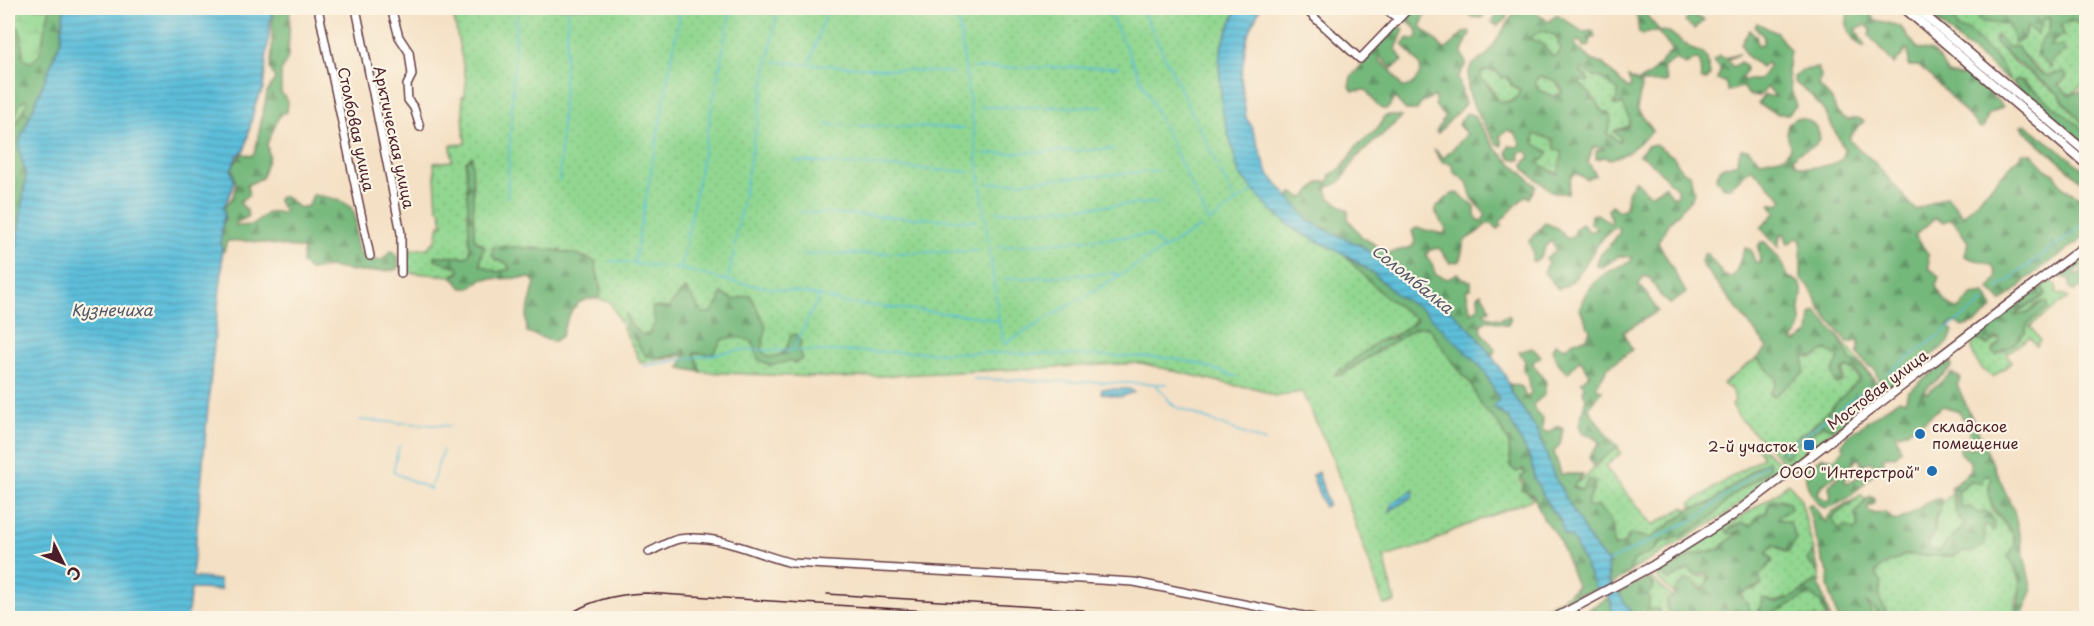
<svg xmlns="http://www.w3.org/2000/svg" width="2094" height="626" viewBox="0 0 2094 626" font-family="'Playpen Sans',sans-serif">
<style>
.grass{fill:url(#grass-dots);stroke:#6e7b5e;stroke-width:1.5}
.forest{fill:url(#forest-firs);stroke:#606c53;stroke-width:1.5;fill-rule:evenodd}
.wetland{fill:url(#wetland-marsh);stroke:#6e7b5e;stroke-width:1.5}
.water{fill:url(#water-rules);stroke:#546f83;stroke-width:1.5}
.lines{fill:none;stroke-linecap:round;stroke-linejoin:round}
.stream{stroke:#5dbfdb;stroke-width:1.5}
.minor-casing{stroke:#643c42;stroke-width:10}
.major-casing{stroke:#643c42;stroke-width:11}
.minor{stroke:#fff;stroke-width:7}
.major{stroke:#fff;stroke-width:8}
.rail{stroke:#4a1f2b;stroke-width:1.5}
.poi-dot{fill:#1f6fb2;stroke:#fcf5e5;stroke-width:2}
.labels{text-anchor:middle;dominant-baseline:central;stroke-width:4.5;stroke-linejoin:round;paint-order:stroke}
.street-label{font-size:15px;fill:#4a1f2b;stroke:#fcf5e5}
.poi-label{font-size:15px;fill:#4a1f2b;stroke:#fcf5e5;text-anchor:end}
.water-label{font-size:16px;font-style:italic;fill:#515769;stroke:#fcf5e5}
</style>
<defs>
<pattern id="grass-dots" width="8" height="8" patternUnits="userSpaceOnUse" patternTransform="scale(1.5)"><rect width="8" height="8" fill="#92d791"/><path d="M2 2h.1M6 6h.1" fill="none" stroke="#7fb87d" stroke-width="1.8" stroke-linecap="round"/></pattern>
<pattern id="forest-firs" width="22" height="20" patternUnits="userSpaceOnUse" patternTransform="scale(1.5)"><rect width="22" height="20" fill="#75b87b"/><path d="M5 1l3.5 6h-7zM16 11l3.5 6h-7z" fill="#629565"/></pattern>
<pattern id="wetland-marsh" width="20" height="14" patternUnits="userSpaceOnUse" patternTransform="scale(1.5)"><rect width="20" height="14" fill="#92d791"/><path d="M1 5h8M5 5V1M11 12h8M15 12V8" fill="none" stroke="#7fb87d"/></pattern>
<pattern id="water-rules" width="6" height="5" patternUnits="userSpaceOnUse" patternTransform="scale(1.5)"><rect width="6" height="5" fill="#5dbfdb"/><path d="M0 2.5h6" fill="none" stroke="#4f9bb2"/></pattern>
</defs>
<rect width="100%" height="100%" fill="#fcf5e5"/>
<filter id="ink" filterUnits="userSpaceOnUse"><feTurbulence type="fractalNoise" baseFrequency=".0167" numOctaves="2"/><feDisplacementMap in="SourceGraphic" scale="12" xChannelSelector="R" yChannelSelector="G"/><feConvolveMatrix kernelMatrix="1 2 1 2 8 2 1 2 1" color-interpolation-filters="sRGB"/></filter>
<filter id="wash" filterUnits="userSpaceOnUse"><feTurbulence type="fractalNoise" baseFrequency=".008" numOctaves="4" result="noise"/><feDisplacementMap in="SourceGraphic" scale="24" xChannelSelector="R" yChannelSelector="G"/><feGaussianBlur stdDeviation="1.35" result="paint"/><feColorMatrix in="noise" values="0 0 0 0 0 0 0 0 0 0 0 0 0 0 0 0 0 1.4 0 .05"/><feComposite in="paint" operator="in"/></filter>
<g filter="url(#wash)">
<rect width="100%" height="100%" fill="#f4e0c4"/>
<!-- grass -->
<g class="grass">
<path d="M424,8h813l-15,37 -3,17 3,47 17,65 29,33 27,23 47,22 40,42 34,24c-9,17 -30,17 -40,25 -12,10 -25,21 -39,29l4,3 47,-30c15,-5 25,-23 41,-17l34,48 7,6 12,25 15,15 7,12 5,11 2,22 15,5 -6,8 13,19 -81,32 -23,13 -45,13 11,45 -11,3 -53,-151 -29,-62 -28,4 -18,-8 -19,-2 -96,-23 -302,15 -138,-6 -8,-18 -52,9 -31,-61 -14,-3 5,-11 -6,-26c-27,-15 -66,-13 -96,-16l-7,9 15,8 4,6 -14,3 -17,-7 4,-20 -10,-6 -2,-82 -6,4 4,92 -4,4 -30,-1 -1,3 17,5 9,6 -9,6 -50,-4 2,-21 23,-3 9,-8 3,-15h4l-2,-14 -4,-4 -3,-44 18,-2 -1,-16 14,-1 -3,-47 3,-1 1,-16 -14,-72 -27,5z"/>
<polygon points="1940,8 2007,8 1991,13 1981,12 1979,20 2008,24 2013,32 2023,34 2026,27 2041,26 2044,19 2049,17 2049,34 2037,51 2051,62 2062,52 2058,46 2050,46 2063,31 2061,24 2073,21 2086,26 2086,82 2071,95 2059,87 2056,73 2046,76 2015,47 2008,47 1997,35 1995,39 2003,51 2018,65 2059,94 2065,104 2086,126 2086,133 2022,80 2014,82 2014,85 2007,79 2009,78 2002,71 2000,62 1967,30 1958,30 1954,17 1946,16"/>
<polygon points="1540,30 1554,32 1561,49 1557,56 1552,56 1541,43 1530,38"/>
<path d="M1584,68c12,8 23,13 35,23l-1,7 -5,5 2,3 10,-1 5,15 -2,6 -14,5 7,7 -2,4 -12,-9 4,-11 -3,-9 -6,-2 -4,-8 -18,-19v-4h9l-9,-9z"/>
<path d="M1485,70c10,2 24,3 26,15l9,4 -3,9 -14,5 -6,-3 -6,-13 -10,-8v-7z"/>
<polygon points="1541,76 1556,81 1562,93 1555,97 1538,90 1535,81"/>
<path d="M2050,281l6,4 1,9 8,1 3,3 -38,28 10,14 -4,6 -6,-9 -23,16 5,9 -19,15c-14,-8 -29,-28 -16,-42l9,10 13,-7 1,4 -6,6 10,3 22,-20 1,-7 20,-21h-8l-11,10 -10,4 -3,-3 28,-17 3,-4 -4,-6z"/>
<polygon points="1838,336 1879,385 1881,395 1813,445 1810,443 1797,461 1787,465 1739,418 1732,404 1735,401 1733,391 1723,384 1757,358 1777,380 1776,386 1769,392 1773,397 1804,372 1804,357 1813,358 1826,349 1839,357 1836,366 1839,383 1843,379 1844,368 1850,367 1860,380 1858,383 1812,427 1796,437 1785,458 1800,442 1824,424 1831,428 1841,412 1874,392 1876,389 1867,372 1851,361"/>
<path d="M1752,441l27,21 1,7 -3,6 -52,40 -96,57 5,-12 21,-10 6,-8 21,-6 27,-17 23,-23 36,-24 -11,-6c-14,10 -48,46 -64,41l-2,-4 10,-7 62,-39z"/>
<path d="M1618,447l3,6 -16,14 48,58 32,-18 3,4 -38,27 -13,-3 -10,2 -2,6 -10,4c-5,-7 -1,-12 -2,-20 -2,-8 -9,-15 -15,-21l-7,3 -4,-4 7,-16 -7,-7 -5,9 -9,-6 15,-10 18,-20z"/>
<polygon points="1988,475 1992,478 1989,486 1992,509 2012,533 2015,546 2013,562 2021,587 2016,602 2016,618 1882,618 1872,614 1866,602 1877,612 1886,610 1878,598 1882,583 1875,576 1880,567 1906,555 1955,555 1985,536 1983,528 1993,523 1991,516 1985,511 1978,513 1970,507 1961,507 1958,492 1971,480 1976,481"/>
<polygon points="1788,483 1800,497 1814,551 1807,560 1819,574 1821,582 1813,582 1792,598 1762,604 1752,618 1713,618 1714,614 1724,618 1736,609 1750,609 1740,594 1749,589 1756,589 1760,583 1759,576 1772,558 1766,552 1774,545 1784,552 1790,549 1795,540 1790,522 1778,519 1778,516 1791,509 1789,502 1780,499 1768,507 1765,515 1758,516 1751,526 1742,523 1731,527 1738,532 1719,549 1697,554 1673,564 1669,580 1691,567 1693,574 1700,577 1709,575 1705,590 1686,580 1674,594 1657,578 1657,570 1773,496"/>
<path d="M1952,494l4,19 9,12 -25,25 -8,1 -5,-4 8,-16c2,-20 1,-24 17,-37z"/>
<polygon points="1861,495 1866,499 1855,514 1858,524 1856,530 1837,529 1832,520 1835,514"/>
<polygon points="1651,578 1673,598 1666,601 1668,612 1683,614 1682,618 1659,618 1660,612 1647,610 1647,595 1654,584 1646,580"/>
<polygon points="1810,594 1821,603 1826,616 1829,615 1830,618 1762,618"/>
</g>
<!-- forest -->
<g class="forest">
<polygon points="50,8 64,8 61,40 20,140 26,176 12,277 8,287 8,139 20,118 17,111 15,117 8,115 8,70 15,46 12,30 8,24 8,16 20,30 25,56 41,43"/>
<path d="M273,8h17l-2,49 -7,15v21l7,8 -1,11 -7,2 -13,30 2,12 -7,22 -15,7 2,10 -10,7 8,8 1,7 -11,5 -1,4 17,-1c14,-9 10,-16 30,-12l2,-2 -7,-10 1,-4h7l13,11 9,-2 5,-11c71,7 25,40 53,65h16l9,-9c9,3 7,9 7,17l-4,2 -32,2 -34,-5 -18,3 -8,-6 1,-15 -52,-8h-24l-3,10 -5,-3v-13l5,-3 -2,-6 3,-8 -2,-9 10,-12 3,-12 -4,-18 10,-14 9,3 4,-4 12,-59 8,-15 -5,-9c4,-20 1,-41 3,-61z"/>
<path d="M1414,8h13l-6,18c7,10 16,14 23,23h3l17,-17 5,-1 1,2 -8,19 4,12 -8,13 7,27 -27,29 -2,-1 9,-15 -10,-12v-9l-13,6 -5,8h-11l-11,-12c-3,3 -4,6 -6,9 -10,9 -18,-12 -23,-17l-13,1 -4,-5 2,-9 47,-53 6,5 -8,20 7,12 -11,7 -12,-11 -1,3 12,10 11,17c11,0 20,-11 18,-22l-17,-21 5,-6 5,2 5,-3v-6l-9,-9 -2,-6z"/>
<polygon points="1474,8 1489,8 1481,18 1472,17 1469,14"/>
<polygon points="1501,8 1508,8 1506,19 1497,26 1492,22"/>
<path d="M1517,8h13l19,14 8,-8 26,18 10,-1 2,6 -4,2 -2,7 -5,1 -5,-7 -5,4 19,17 10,3 25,25 3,-3 -3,-9 9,5 13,-7 22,-25 -14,-18h-10l-5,3 -4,-2 -3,-25h4l20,23 9,1 24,18 10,3 4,6 3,16 -4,5 -5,-1 -1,-17 -4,-3 -11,6 -9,-6 -13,9 4,14 -25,1 -5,26 16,22 -26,22 -17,6 -6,-2 -8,2v-8l9,-3 -12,-1 -5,15 8,13 -10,4 -10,-6 -5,4 -3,16h-14l-30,-24v-5l6,-8 -4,-5 -7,2 2,7 -10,-2 -4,-5 2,-7 9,1 3,-3 -6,-11 -8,-3 -7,6 2,10 -6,-3c-14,-22 -37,-51 -25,-77l17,-12zM1542,30l14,6 5,13 -4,7h-5l-9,-11 -13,-7zM1582,68l13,9 7,1 17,13 -5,14 9,-1 7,16 -2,6 -14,6 7,6 -2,4 -12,-9 4,-11 -1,-7 -10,-5 -2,-7 -18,-19v-4l8,2 1,-2 -9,-9zM1487,70l10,1 5,7 6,-1 3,8 9,4c-1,11 -12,16 -21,12 -8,-7 -8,-16 -18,-22v-7zM1539,76l17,5 6,8v4l-7,4 -17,-7 -3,-9zM1541,137l12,3 2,9 7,5 -6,20 -11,-6 -5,-8 5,-1 4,-5 -16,-14z"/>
<polygon points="1688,8 1693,8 1694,15 1704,20 1695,29 1685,22 1691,13"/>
<path d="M1847,8h19l9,12 25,6 18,23 14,3 7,6 9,16 12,2 6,-4 37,34 -15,9 -5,13 -4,-1 -51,-54 -10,-7h-9l-1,-17 -14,15 -25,-29 2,-6 -7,-4 -8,4 9,18h-3c-10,-9 -19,-18 -14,-32l-3,-3z"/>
<polygon points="1922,8 1940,8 1946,16 1954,17 1957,29 1969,31 2000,62 2009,80 1963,44"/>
<polygon points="2003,8 2038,8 2042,13 2052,8 2074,8 2086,17 2086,26 2073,21 2061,24 2064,36 2058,36 2050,46 2063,46 2065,51 2051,62 2051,68 2036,54 2041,41 2048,34 2051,19 2048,17 2044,19 2037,34 2027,27 2023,39 2015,43 2008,24 1982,22 1978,17 1981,12 1991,13"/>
<path d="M1757,23l20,10 13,18c-5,22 0,34 6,55l-8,8h-10l-20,-10 6,-9 12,2 -8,-10 -9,9 -10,-1 -7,-8 -14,4 -3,-9 -8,-2 4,-11 -8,-8 6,-5 5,2 15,-4 -12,6 6,7 7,-5 5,3 1,6 -5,7 2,2h15l12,-13 -3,-4 -6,4 -16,-13 -4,-11 9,-13 6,6 2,9 5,-1 1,-7 -9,-10z"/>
<path d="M1997,35l11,12h10c2,8 20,26 27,28 6,2 13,-3 19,-3l3,6 -9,7 11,10 17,-5v36l-21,-22 -6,-10 -56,-43 -8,-9z"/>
<path d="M1818,68l3,8 -2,10 13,14 5,13 11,7 10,-2 6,3 -14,15v5l23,20 43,49 31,-14 16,20 60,-63 9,1 16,17 7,3 8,14c30,15 24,15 23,48l-61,44 -6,8 -18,13 -12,-12 8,-11c-2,-21 -19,-14 -32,-22l3,-14 -16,-23 -9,3 -8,-4 -20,17 13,19 1,14 10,8 -3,11c6,8 12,22 23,22l13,-14 13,-2 8,15 -16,14 -15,5 -6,-5 -9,4 6,5 -4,11 -60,45 -11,-8 -4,-11 -6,-2 -10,-12 1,-13 -11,2 -27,-33 -12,-24 -8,-7v-39l-4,-2 -9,6 -4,-11 -4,3 -2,11 -17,-19 15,-16 -6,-8 11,-1 2,-4 -32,-31 -20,19h-8l-7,-9 5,-10 17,-5 -1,-4 4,-10h7l13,12 24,-5 5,-8c-1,-12 -9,-22 6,-30 13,0 23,8 24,21l-6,7 -17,7 -4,7 3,4c8,7 38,2 46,-5l3,-8 -19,-37 -14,-18 -18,-14v-5l9,-7z"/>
<path d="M2016,79c6,1 66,48 69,53 2,4 2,9 1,14l-70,-59 -2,-5z"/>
<path d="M1466,113l7,2 23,34 40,37 -7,12 -3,-3 -26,27 2,3 -4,4 -5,-5h-7c-6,9 -20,14 -22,18 -2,6 -1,12 -5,19l-9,2 -11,-15 -9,2 -4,5 6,9 3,10 13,5 9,-6 6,6 8,2v8l-5,1 5,23 8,-6 -1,-11 3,-3 9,15 -1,3 -5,-1 2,6 14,3 8,-4 3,3 -3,7 -19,-5 -8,4 1,9 13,16 -2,6 -145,-115 -38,-18 -21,-25 3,-4 12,5 16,-16 10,-1v-6c13,-6 18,-14 25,-26 8,-13 25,-15 28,-31l5,-3 14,2 -45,40 -17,25 -13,6 2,9 19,14v8l14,18 27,16 23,-6 3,-6 -3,-10 4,-3 28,6 2,-5 -10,-16v-6l16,-13 6,-1 17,14v9l6,6 5,-7 -14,-17 -5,-16 -13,-10 -3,-9 -9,-1 -8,-13 10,9 23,-24 -9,-9z"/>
<polygon points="2025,124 2086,171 2086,185 2027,133 2021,126"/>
<path d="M1655,144l19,13 8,15 8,2 4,18 -2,6 -24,26 -10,18 28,51 -16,11 -10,-9 -10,-17 -6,-2 -6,10 5,3 15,22 -35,21 9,18 -24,17 -12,20 1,2 5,1 -1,2 -13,16 17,25 13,14 -25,19 -4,-9 11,-14 -7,-7 -10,-2 -4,-9 7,-27 -3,-6 2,-5 -4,-5 9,-8 -10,-15 -12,14 -11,-11 -5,-12 3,-6 10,4 9,-7 12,-2 4,-8 -10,-22c5,-25 27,-39 50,-47l2,-5 -13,-1 -16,11 -6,-1c0,-16 19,-21 23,-36l-3,-3c-24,10 -33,56 -59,62l-14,-17 4,-9 -2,-5 10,-8 -4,-9c-11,4 -7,16 -17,21l-3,-1 1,-9 -4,-11 16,-18 12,5 10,11 8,-5v-5l7,-5 8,8 8,-3 -8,-6 1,-8 6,-1 13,9 2,-2 -4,-11 4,-5 6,6 8,-3 2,-16 7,-12 15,15 15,-9 7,10h5v-8c-14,-10 -23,-28 -38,-33l8,-9z"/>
<path d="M472,156l2,83 11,9 -4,6 -1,11 17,7 14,-3 -4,-6 -11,-3 -4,-5 1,-8 6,-1c26,2 74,2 96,16l6,29 -2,6c-6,3 -9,1 -14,3 -13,3 -21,25 -23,35l-9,7 -26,-10 -1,-14 9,-35 -4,-5 -49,1 -12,9h-8l-10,-12 7,-3v-5l-24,-9v-3l31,1 4,-4 -4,-92z"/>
<path d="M1761,242h4c9,11 21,22 22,35 19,5 16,14 13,29 -1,6 2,13 1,19 -1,7 -7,11 -8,17h3l13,-8 2,-20 5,-3 22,25 13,25c12,3 21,15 25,27l-11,14c-20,1 -24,11 -34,26l-8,-3 -23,17 -15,16 -6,-6 3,-5 30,-20 48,-48 -2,-5 -11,-7 -5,3v12l-6,2 -4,-10 7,-16 -13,-9 -10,8h-12v15l-28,23h-6l7,-15 -20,-22 11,-10 -67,-85 2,-9h5l15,21 8,3c8,-6 9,-21 14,-30l6,2 4,12 5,1 -2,-16z"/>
<path d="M2086,253v11l-13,10 4,2 9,-7v16l-12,6 -4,-4v-8l-9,-2 -2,-3c9,-9 20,-10 27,-21z"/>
<path d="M1344,255l29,18 25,23 25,14 17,15 43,44 16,30 -4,9 14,11 22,41 3,18 18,33 8,8 5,17h5c5,7 25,47 26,54l-15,4c-13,22 -41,24 -64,24l44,-18 16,-14 -19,-49 -14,-17 -11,-25 -12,-6 4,-5 -4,-7 5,-4 -3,-4 -6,3 -6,-5 -2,-22 -5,-11 -7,-12 -15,-15 -12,-25 -7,-6 -34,-48c-16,-6 -26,12 -41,17l-47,30h-6l43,-34 14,-3 25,-18 -35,-26z"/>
<path d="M2042,287l4,7 -29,18 -2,4 13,-3 14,-11 5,1 2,4 -22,17c-1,14 -19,25 -31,31l-4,-3 8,-10 -1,-4h-4l-7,7 -11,-6v-4z"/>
<path d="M685,288l18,25h8l9,-12 1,-8 13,7 16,-5 16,31 -4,25 7,6c18,-2 17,-7 22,-22l5,-1 5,8 -2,9 4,8 -8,4 -6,-2 -19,5 -12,-7c-2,-5 -2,-10 -4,-14 -7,-9 -23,-9 -32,-5l-9,14 -19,-1 7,19 -21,-4 6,-16 -23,6 -17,-2 -20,-29 -1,-11 1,-2 5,11 11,10h6l7,-12 -3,-16 16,1z"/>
<path d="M1532,348l9,8 -9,7 14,19 -2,13 -10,9 2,8 7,6 -1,11 5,4 11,-7 5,3 -3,15 -6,8 7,22h22l-10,13 9,4 7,-12 7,3 -9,23 4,3 7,-2c6,6 13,13 14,21 2,8 -2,13 3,20l10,-4 5,-8 20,3 34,-23 4,-6 21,-5 54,-41 5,-2 2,8 -38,27 -21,22 -29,18 -21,6 -6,8 -21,10 -6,14 -18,11 -3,-23 -18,-23 -34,-61 -18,-48 -26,-38 -1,-8 12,3 4,11 5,-5 -3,-16 -5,-7 2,-9 -6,-9z"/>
<path d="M1951,362l1,5 -30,26h6c8,-8 15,-12 23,-20l10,5 -4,7 57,126 18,80 -11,27h-5c3,-22 10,-42 -8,-61 1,-3 6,-9 7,-12 2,-22 -38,-36 -23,-67l-4,-3 -6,3v6l-13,-3 -11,11 3,15h9l8,6 7,-2 6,5 4,12 -3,3 -4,-6 -4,1 1,19 -12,7 -9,-1 -11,5 -48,-1 -25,12 -5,7 7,9 -4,14 8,13 -1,5 -4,-1 -15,-12 6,12 10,4h-45l-9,-33 1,-11 -6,-12 -16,-57 5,-1 13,18 7,-10 29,-17 -29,23 5,11 12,-2 5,4 4,-5 -3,-12 15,-18 5,3v4l-7,4v4l7,3 9,-2 11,9c17,-3 29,-22 46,-22l2,3 -9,19 1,10 -8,14 3,5 8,1 27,-26 -9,-12 -1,-16 -5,-9 21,-17 -1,-9 -10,-10v-5l13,1 2,-4 -16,-33 -16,-5 -26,20 -17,8 -5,-1 6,17 -6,6h-10l-2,3 2,5 -6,2 -11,-4 -6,4 -3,-8 -36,27 -6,9 10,7 4,-4 -2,-11 15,-15 9,-5 5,3 -14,11 3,3 24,-13h7c-15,13 -32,36 -54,38 -12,-9 -20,-23 -18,-39l17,-12 11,2 9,-8 -1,-8 5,-7 52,-37 6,2 3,-9 25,-20z"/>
<polygon points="1774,499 1789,502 1791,508 1779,516 1778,519 1790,522 1796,540 1788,552 1774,545 1766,552 1773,561 1759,576 1762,585 1740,594 1749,606 1748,612 1745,614 1736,609 1724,618 1714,614 1713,618 1682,618 1683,614 1668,612 1668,599 1673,598 1674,591 1686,580 1694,581 1702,591 1710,578 1706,573 1696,576 1690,568 1669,580 1663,576 1662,570 1694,555 1719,549 1738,532 1728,534 1726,531 1742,523 1751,526 1758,516 1767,512 1769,503"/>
<polygon points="1814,551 1819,574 1807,560"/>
<polygon points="1649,580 1654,587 1647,595 1650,600 1647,609 1659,609 1659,618 1634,618 1619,593 1634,584"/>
<path d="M1818,580l11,35 -3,1 -5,-13 -11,-9c-15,8 -43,25 -58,24l8,-8 3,-12 14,5 18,-7z"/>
<polygon points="1606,599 1611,601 1613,618 1573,618"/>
</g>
<!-- wetland -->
<g class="wetland">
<path d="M8,8h42c-4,16 -8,30 -10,46l-9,9 -7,-4 -4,-29 -12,-14z"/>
<polygon points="26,99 27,103 8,139 8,115 15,117 20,103"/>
<polygon points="1534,134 1554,140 1555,149 1562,152 1558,174 1537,163 1545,159 1549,152 1535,144"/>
</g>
<!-- water -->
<g class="water">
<path d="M64,8h208l-9,81 -8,16 -10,44 -8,7 -6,14c8,13 -3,27 -8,39l2,3c-8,27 0,41 -4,68 -12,98 -18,198 -29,297l27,3 2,10 -30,-1 -4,29h-179v-331l4,-10 14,-101 -7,-26 1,-10 41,-100z"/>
<path d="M1237,8h23l-13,30 -6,38 5,42 5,7 17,48 42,49 53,25 39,31 12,4 41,32 22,22 28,39 6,17 26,38 18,48 34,61 18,23 1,19 11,12 15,25h-21l-2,-17 -9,-13 -6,2c-1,-4 -22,-50 -25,-52 -1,-1 -7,-4 -8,-4l-3,-15 -8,-8 -18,-33 -3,-18 -22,-41 -15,-12 5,-8 -16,-30 -60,-59 -25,-14 -25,-23 -25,-17 -53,-26 -27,-23 -29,-33 -17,-65 -3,-47 3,-17z"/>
<path d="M8,24c11,14 7,31 0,46z"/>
<polygon points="1102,389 1129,389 1134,392 1120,397 1101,393"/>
<polygon points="1318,472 1328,504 1324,507 1312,475"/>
<polygon points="1414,490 1413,496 1390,511 1393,502"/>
</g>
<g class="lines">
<!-- stream -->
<g class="stream">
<polyline points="957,8 999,321 1004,344 1201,227"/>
<polyline points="1107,8 1209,222 1254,190"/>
<polyline points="1141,8 1235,201"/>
<polyline points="811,60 827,8"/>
<polyline points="775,62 953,73"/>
<polyline points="972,68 1120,67"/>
<polyline points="978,107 1104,107"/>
<polyline points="826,125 964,128"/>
<polyline points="984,154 1114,149"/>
<polyline points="796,161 969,172"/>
<polyline points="559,181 568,8"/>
<polyline points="988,184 1159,171"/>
<polyline points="507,197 517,8"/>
<polyline points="801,212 976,221"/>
<polyline points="996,212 1158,203"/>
<polyline points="997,247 1150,235 1164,249"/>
<polyline points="801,255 979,251"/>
<polyline points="610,261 681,269 728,281 820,296 844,303 975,316 999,321"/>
<polyline points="634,263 681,8"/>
<polyline points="681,269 731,8"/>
<polyline points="1004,279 1115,273 1119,275"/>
<polyline points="728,281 778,8"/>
<polyline points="1997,289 2086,223"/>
<polyline points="792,350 820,296"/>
<polyline points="643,366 740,350 1046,354 1170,358 1200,364 1236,377"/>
<polyline points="1888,373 1985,301"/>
<polyline points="974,379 1167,384"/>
<polyline points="1156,385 1174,406 1265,442"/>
<polyline points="360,420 451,426"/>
<polyline points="399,446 393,472 430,489 443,450"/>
<polyline points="1782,452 1869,386"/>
<polyline points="1608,562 1700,516 1767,463"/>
</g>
</g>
</g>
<g filter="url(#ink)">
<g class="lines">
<!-- minor casing -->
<g class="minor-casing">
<g id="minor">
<polyline points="318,8 370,256"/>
<polyline points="356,8 401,233 401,273"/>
<polyline points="391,8 399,37 409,52 412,75 407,85 408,100 414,108 420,127"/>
<polyline points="1304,8 1360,59 1409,8"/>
<polyline points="1384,8 1397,18"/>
<path d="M649,552c9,-4 20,-11 30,-13 38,-6 76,15 113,24l342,19 180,36"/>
</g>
</g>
<!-- major casing -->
<g class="major-casing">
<g id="major">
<polyline points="1904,8 2086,164"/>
<polyline points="1916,8 2086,152"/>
<polyline points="1555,618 1654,565 1733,515 2086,245"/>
</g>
</g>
<!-- minor -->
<use href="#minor" class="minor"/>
<!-- major -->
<use href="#major" class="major"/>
<!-- rail -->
<g class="rail">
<polyline points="827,594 1084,610"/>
<polyline points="1147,614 1192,618"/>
<path d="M564,618c24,-18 53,-24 82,-25l348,22 161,3"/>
<polyline points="2086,618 2086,617"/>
</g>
</g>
</g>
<!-- markers -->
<g class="poi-dot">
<circle cx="1920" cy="434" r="6"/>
<rect x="1803" y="439" width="12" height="12" rx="3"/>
<circle cx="1932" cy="471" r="6"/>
</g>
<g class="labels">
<!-- street labels -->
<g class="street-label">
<text transform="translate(357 129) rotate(78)">Столбовая улица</text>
<text transform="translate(395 137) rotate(78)">Арктическая улица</text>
<text transform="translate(1877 389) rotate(-37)">Мостовая улица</text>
</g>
<!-- poi labels -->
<g class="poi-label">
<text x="1932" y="425" text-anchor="start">складское<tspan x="1932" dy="17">помещение</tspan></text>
<text x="1797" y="445">2-й участок</text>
<text x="1920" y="471">ООО "Интерстрой"</text>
</g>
<!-- water labels -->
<g class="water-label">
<text transform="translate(1413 278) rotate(39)">Соломбалка</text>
<text x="112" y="309">Кузнечиха</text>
</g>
</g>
<!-- margin -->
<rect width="2094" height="626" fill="none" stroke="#fcf5e5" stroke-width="30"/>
<!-- north arrow -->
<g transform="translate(63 563) rotate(133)" stroke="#fcf5e5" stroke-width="4.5" paint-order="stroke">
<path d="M0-4.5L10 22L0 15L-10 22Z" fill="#4a1f2b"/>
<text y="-9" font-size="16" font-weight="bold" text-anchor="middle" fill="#4a1f2b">С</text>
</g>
</svg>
